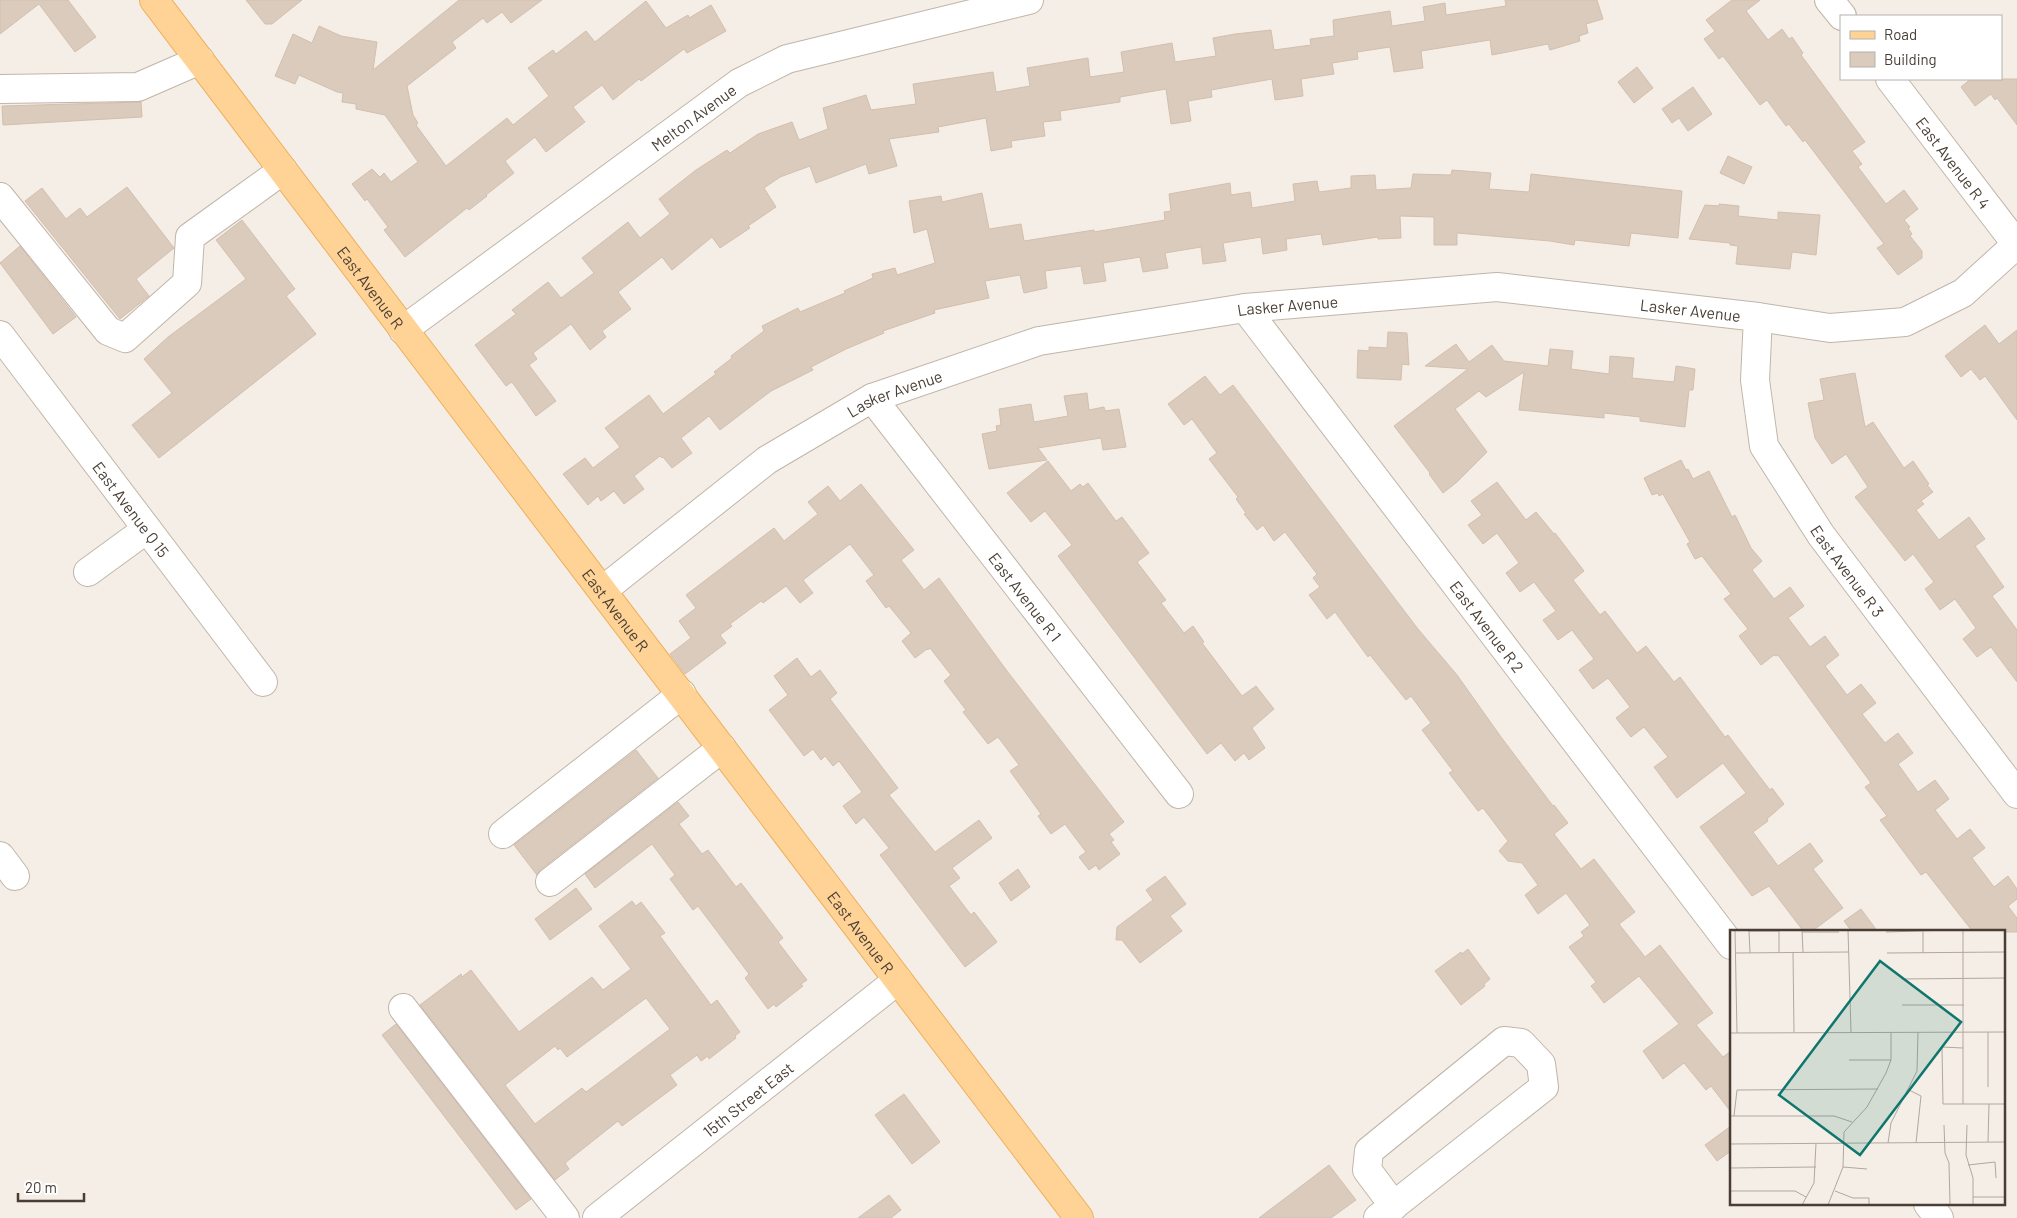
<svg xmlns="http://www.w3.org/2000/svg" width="2017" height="1218" viewBox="0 0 2017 1218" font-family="Barlow,sans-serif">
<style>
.building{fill:#dacbbd;stroke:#d3bfad;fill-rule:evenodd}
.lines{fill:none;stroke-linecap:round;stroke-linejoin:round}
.minor-casing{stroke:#c1b5a8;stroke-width:30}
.major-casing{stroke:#efae59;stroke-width:30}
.minor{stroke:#fff;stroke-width:28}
.major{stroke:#ffd295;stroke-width:28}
.labels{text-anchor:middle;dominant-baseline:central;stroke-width:4;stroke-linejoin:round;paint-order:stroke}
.street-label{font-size:16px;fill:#483e34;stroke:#fff}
.inset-road{fill:none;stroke:#b0a89f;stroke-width:1}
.view{fill:#0f766e;fill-opacity:0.15;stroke:#0f766e;stroke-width:2.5}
.inset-edge{fill:none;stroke:#483e34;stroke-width:2.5}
</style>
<rect width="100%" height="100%" fill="#f5eee6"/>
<!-- building -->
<g class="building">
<polygon points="0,0 68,0 96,37 75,52 39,4 0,34"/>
<polygon points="246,0 302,0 272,24 265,24"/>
<polygon points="459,0 542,0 511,23 502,12 487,23 483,18 452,42 456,48 407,86 413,115 418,123 416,125 446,166 507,118 513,125 549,96 528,68 553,50 556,54 586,31 595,42 646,1 666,28 688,15 689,18 711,5 726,31 687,53 684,49 641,81 639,79 613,100 602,85 573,107 585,122 546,152 535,137 505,161 514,173 486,195 487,196 469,210 467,208 405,257 384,230 388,227 367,199 365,201 352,184 372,169 380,177 384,173 391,182 418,162 385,115 356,109 356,104 342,102 343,93 337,92 299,75 295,84 275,76 293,34 312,43 319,26 341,36 377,42 373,70"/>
<polygon points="1505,0 1597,0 1603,19 1586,24 1588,33 1579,36 1580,41 1550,50 1548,44 1492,55 1490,40 1421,51 1423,68 1394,72 1390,47 1357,52 1358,59 1332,63 1334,74 1301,79 1303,96 1275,100 1272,79 1211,90 1212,97 1188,101 1191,121 1171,124 1166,89 1120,97 1120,102 1060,111 1061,120 1043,122 1045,136 1011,141 1012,147 991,151 986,118 938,127 939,132 889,139 897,166 869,174 866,164 816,183 810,166 780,177 764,188 776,207 748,226 750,228 720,248 712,237 672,270 662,257 618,292 631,309 602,331 606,337 590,350 571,324 533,353 537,359 529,365 556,401 536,416 512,382 506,386 475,345 516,314 512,310 548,282 561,298 594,273 582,258 628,222 640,238 670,214 659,199 696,170 727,150 730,153 758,134 792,122 799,140 828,129 823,108 866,95 871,110 916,104 913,84 993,72 996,92 1030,86 1027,68 1088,58 1090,77 1124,72 1121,52 1172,43 1175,62 1216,56 1213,38 1235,34 1271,30 1274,50 1311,45 1310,39 1334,36 1333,20 1390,11 1392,26 1425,21 1423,7 1445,3 1446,15 1506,6"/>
<polygon points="1732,0 1760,0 1746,11 1768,40 1782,29 1789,39 1792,37 1803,53 1801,55 1865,142 1852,151 1862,164 1858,167 1886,204 1904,190 1918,209 1904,220 1910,227 1908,228 1912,234 1910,236 1922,251 1922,258 1898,275 1877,248 1884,244 1805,140 1803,142 1789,124 1786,126 1767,100 1760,105 1723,56 1719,59 1704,39 1715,31 1706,20"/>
<polygon points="1637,67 1653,88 1634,103 1618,82"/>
<polygon points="1971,79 2017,79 2017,125 1997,98 1995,100 1991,94 1975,106 1961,87"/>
<polygon points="1693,87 1712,114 1688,131 1679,118 1672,123 1662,109"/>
<polygon points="141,102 142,117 3,125 2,106"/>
<polygon points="1728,156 1752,167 1744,184 1720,173"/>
<polygon points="1452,170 1491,173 1489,189 1529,192 1531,174 1682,191 1678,238 1631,233 1629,246 1575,240 1574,245 1550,241 1457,233 1457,245 1434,245 1434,217 1400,216 1401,238 1378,239 1378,237 1323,245 1321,234 1286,239 1287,250 1263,254 1261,237 1223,243 1226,261 1203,264 1201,247 1165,253 1168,268 1143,272 1140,257 1103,263 1106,281 1084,284 1081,266 1045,271 1047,288 1024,293 1020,275 985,281 989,298 934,310 935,313 883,331 884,333 846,349 811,367 813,370 771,391 720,430 709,416 681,438 692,453 672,468 663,457 662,458 660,456 634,476 644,489 624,504 614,491 601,501 598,496 588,505 563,474 585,458 593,468 620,447 605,428 649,395 663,414 716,374 714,372 732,358 731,356 764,331 762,326 798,308 800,312 845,293 844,291 873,278 872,274 895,268 897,275 935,263 927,229 914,233 909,201 941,196 942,202 982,193 989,229 1021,224 1024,241 1094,230 1094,232 1165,220 1164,212 1171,211 1169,194 1230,183 1231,195 1250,192 1252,208 1295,201 1293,184 1317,181 1319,192 1351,188 1351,176 1375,175 1376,190 1411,188 1413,174 1451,175"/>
<polygon points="127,187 174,248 136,279 149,296 120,319 25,201 42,188 66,219 80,208 87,217"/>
<polygon points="1719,204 1739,206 1738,216 1778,220 1778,212 1820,215 1816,255 1792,252 1790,269 1736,264 1738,246 1730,245 1730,243 1689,239 1705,205 1719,206"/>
<polygon points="242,220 295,289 286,296 316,334 159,458 132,425 172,393 144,359 168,337 246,279 216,240"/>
<polygon points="20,246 76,317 53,334 0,263"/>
<polygon points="1985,325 1999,344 2017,330 2017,420 1985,376 1980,380 1971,369 1961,377 1945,356"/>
<polygon points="1388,332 1407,333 1409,365 1402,364 1401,380 1357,378 1358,350 1369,351 1369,347 1387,348"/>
<polygon points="1456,344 1469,362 1492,345 1504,361 1548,366 1550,349 1573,351 1571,369 1609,374 1610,356 1634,358 1632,378 1674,382 1676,366 1695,369 1693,390 1689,390 1685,427 1640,421 1640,417 1604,413 1604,418 1519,410 1524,372 1486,397 1479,391 1455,409 1487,452 1457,482 1443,493 1429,474 1430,473 1394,426 1468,369 1425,366"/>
<polygon points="1855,373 1865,427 1873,422 1904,468 1913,461 1929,484 1927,485 1933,492 1921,501 1924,504 1916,510 1939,540 1969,517 1985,539 1975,546 2004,587 1992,596 2017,630 2017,682 1991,647 1977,657 1963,639 1976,628 1955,599 1940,610 1925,589 1934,582 1913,554 1905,561 1855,497 1868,487 1846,454 1832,464 1815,438 1808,403 1824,400 1820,379"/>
<polygon points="1205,376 1220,395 1233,385 1418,629 1457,675 1501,737 1553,806 1554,805 1568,823 1554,834 1581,869 1594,859 1635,912 1619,924 1645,957 1660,945 1713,1013 1696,1025 1723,1057 1731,1051 1731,1112 1711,1086 1706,1090 1684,1063 1663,1079 1643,1051 1679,1024 1639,976 1604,1003 1591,986 1596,982 1569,947 1584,936 1581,932 1590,925 1566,893 1538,914 1525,895 1538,885 1522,863 1508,861 1499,851 1508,841 1483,808 1478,811 1449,773 1453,771 1422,730 1431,723 1411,696 1406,700 1370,655 1368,657 1335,612 1327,619 1309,595 1320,587 1313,578 1317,574 1285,532 1274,541 1263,525 1257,530 1244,514 1246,513 1236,499 1238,497 1209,459 1217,453 1192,419 1184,425 1168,404"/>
<polygon points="1087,393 1089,410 1104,407 1105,411 1119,409 1126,447 1103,450 1101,438 1038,448 1047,460 989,469 982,434 997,431 996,426 1001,425 999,409 1031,404 1034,422 1068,416 1064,396"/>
<polygon points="1681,460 1686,470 1688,469 1693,479 1709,471 1732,517 1735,515 1751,548 1762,561 1752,570 1774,599 1790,587 1804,606 1788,618 1810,647 1825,636 1839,655 1825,666 1847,695 1861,684 1876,703 1862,714 1885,743 1898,733 1913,753 1898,764 1918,792 1935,780 1949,799 1935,810 1957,839 1970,829 1985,848 1972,858 1994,887 2008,876 2017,889 2017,899 2008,906 2017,918 2017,932 1973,932 1926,872 1921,875 1880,820 1887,816 1865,787 1871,783 1778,655 1776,656 1774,655 1761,665 1739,636 1748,629 1724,599 1731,594 1702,556 1695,559 1687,544 1690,542 1663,494 1659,496 1658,493 1652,495 1644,478"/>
<polygon points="1048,461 1071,491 1080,484 1083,487 1088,483 1116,521 1122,517 1149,553 1137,562 1166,600 1161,603 1184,633 1193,626 1204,642 1202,643 1242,696 1256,686 1274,709 1252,728 1265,748 1249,760 1244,753 1235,761 1221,743 1207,754 1058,556 1072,545 1045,511 1031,522 1007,493"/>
<polygon points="1497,482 1526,520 1536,512 1554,534 1555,533 1584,571 1573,580 1600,615 1605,611 1637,653 1646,646 1674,682 1680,677 1725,737 1728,735 1770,790 1772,788 1784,804 1767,819 1768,821 1753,832 1778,866 1810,843 1823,861 1813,869 1843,908 1811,932 1804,932 1769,886 1752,896 1700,827 1746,793 1723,763 1677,798 1654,767 1668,757 1644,727 1631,737 1616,718 1630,707 1608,678 1593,689 1579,670 1594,659 1572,630 1558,640 1543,620 1556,611 1534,582 1520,592 1506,573 1519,563 1497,533 1483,544 1468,525 1482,515 1471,501"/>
<polygon points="861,484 914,550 901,560 924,590 939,578 1007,671 1124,822 1109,834 1114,840 1111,842 1120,854 1099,870 1096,865 1089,870 1079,857 1086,852 1065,824 1051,834 1038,816 1041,814 1010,771 1019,765 998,737 988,744 963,712 966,710 944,681 951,675 930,648 928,650 927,649 915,658 902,641 911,633 889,606 886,608 866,581 874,575 850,544 803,580 813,593 800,603 786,586 763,603 761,601 730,624 732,626 720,635 726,643 685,674 670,654 691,638 679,621 696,608 686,595 774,528 784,541 818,514 808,502 828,486 840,501"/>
<polygon points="797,658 811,677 820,670 837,693 830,699 898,788 889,795 935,852 979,820 992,838 952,868 960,878 949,886 971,915 974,912 997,942 965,967 880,855 889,848 864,817 856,824 843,806 862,792 839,761 833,766 825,756 821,760 813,749 804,756 769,710 788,695 774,676"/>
<polygon points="636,750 658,778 540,870 537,875 514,845"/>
<polygon points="678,802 689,816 679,824 702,854 708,850 736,887 741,883 783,938 778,942 807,980 801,984 803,986 776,1007 774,1004 768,1009 745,978 749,974 698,906 693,910 670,879 675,875 652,844 595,888 585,874"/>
<polygon points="1018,869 1030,887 1011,901 999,883"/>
<polygon points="1165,876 1186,904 1170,916 1182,931 1140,963 1122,940 1116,940 1117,927 1153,900 1146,890"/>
<polygon points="576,888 592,909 550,940 535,919"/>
<path d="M632,901l4,5 5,-4 24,31 -5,3 51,69 6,-5 23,32 -5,4 1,2 -27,21 -1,-3 -7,5 -4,-6 -27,20 7,10 -55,41 -4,-5 -53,42 4,6 -14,11 -135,-175 41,-31 1,3 9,-7 48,62 73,-55 11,13 28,-21 -32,-43zM646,998l24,31 -84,63 -4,-4 -47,36 -30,-39 50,-39 3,4 2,-2 7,9z"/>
<polygon points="1861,909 1878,932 1852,932 1844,921"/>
<polygon points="1468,949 1490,979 1484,984 1485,986 1461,1005 1435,971 1461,952 1462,954"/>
<polygon points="396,1024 531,1199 516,1210 382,1035"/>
<polygon points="904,1094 940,1142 912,1164 875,1115"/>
<polygon points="1731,1126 1731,1151 1717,1161 1705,1145"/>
<polygon points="1329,1165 1356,1200 1331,1218 1259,1218"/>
<polygon points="889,1195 901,1210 891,1218 858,1218"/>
</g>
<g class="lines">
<!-- minor casing -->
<g class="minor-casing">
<g id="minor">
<polyline points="1829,0 1842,16"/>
<path id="s1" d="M1890,79l127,166"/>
<polyline points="0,89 138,87 200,60"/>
<polyline points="0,197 108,331 125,338 187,283 190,237 283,170"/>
<path id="s2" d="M1245,308l486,637"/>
<path id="s3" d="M1758,317l-3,63 9,66 57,89 196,259"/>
<path id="s4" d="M403,330l336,-247 48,-24 242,-59"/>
<path id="s5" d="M0,335l263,347"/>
<path id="s6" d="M872,398l307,396"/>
<polyline points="88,572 147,529"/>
<path id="s7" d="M603,590l164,-130 105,-62 167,-57 206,-33 252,-21 261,30 72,11 75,-6 58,-29 54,-49"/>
<polyline points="503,834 682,694"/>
<polyline points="0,856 15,876"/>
<polyline points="550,882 722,748"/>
<polyline points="403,1008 565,1218"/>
<polyline points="1928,1204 1939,1218"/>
<path id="s8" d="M597,1218l301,-238"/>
<polyline points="1378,1218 1544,1087 1541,1064 1521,1043 1504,1041 1369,1151 1367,1170 1394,1206"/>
</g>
</g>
<!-- major casing -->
<g class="major-casing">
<g id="major">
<path id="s9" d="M154,0c307,407 617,812 925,1218"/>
</g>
</g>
<!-- minor -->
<use href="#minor" class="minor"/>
<!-- major -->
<use href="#major" class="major"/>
</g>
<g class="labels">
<!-- street labels -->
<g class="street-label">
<text stroke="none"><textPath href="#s4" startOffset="360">Melton Avenue</textPath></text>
<text stroke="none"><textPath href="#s1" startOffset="105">East Avenue R 4</textPath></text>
<text stroke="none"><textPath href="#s9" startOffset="360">East Avenue R</textPath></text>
<text stroke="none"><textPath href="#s7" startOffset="759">Lasker Avenue</textPath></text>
<text stroke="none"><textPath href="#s7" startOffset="1164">Lasker Avenue</textPath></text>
<text stroke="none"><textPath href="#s7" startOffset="354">Lasker Avenue</textPath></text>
<text stroke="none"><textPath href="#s5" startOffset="218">East Avenue Q 15</textPath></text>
<text stroke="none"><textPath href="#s3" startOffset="280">East Avenue R 3</textPath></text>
<text stroke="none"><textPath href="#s6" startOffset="251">East Avenue R 1</textPath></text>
<text stroke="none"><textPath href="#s9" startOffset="765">East Avenue R</textPath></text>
<text stroke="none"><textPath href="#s2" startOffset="400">East Avenue R 2</textPath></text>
<text stroke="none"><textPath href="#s9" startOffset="1170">East Avenue R</textPath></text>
<text stroke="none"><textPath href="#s8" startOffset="192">15th Street East</textPath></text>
</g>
</g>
<!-- overview -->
<g transform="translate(1730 930)">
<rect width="275" height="275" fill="#f5eee6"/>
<path class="inset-road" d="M5,0l2,103M72,0l1,22M118,0l3,102M233,0v174M49,1v21M72,2h37M156,2l63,-2M193,2v21M63,22l1,80M6,23l113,-1M20,23l-1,-22h30M157,23l118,-1M172,49l103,-1M172,75h62M0,103l275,-1M233,118l-21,-1 1,57h62M119,130h42M258,157v-55M179,160l12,6 -5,47M0,186h104l18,6M4,186l3,-26 141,-1M214,195l1,28 4,10 1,42M237,195l-1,30 7,23v27M258,212l1,-38M158,213l3,-20 26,-52 1,-39M0,214l275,-2M238,235l27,-3 1,16M113,237l24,2M0,238l86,-1M0,261h65l11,6M105,261l18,7h16v7M243,267h32M72,275l12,-22 2,-40M98,275l15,-38 1,-35 23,-25 19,-34 5,-13v-27"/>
<path class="view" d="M150,31l81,61 -101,133 -81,-60z"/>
<rect width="275" height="275" class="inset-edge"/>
</g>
<!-- legend -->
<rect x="1840" y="15" width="162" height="65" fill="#ffffff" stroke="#b6b2ae"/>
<rect x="1850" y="31" width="25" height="8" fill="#ffd295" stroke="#b6b2ae"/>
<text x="1884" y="40" font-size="15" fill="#483e34">Road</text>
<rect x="1850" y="52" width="25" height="15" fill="#dacbbd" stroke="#b6b2ae"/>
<text x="1884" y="65" font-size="15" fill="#483e34">Building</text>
<!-- scale -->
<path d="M18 1193v8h66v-8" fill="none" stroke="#483e34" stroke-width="2.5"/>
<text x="25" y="1193" font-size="15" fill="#483e34" stroke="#ffffff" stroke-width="4" paint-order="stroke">20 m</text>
</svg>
